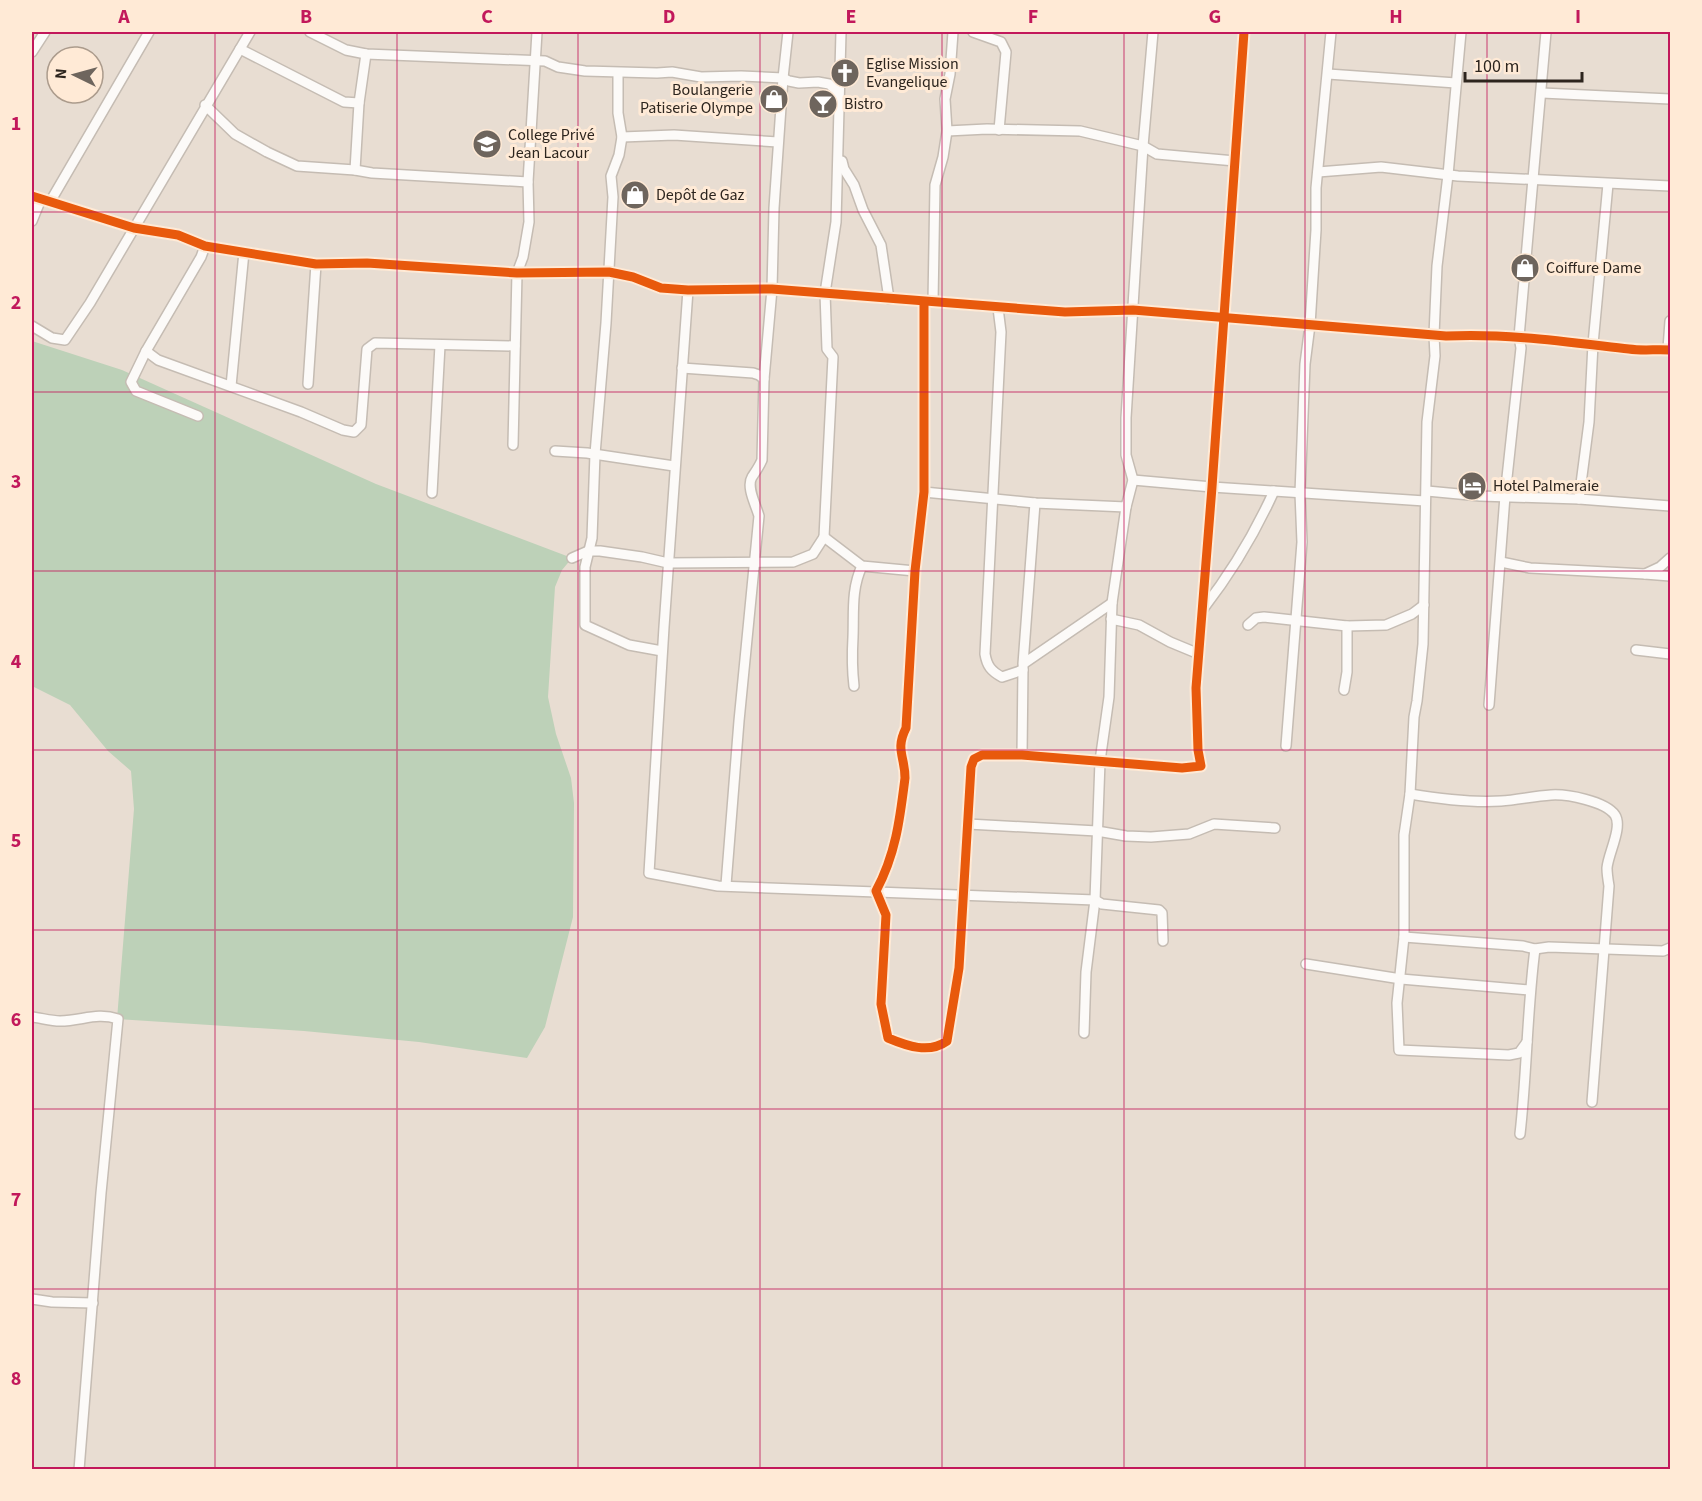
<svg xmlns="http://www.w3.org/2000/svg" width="1702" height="1501" viewBox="0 0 1702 1501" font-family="'Source Sans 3',sans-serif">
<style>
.green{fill:#bdd1b8}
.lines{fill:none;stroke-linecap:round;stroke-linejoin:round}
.street-casing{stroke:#c5bcb3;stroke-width:12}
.street{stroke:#fcfaf8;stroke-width:9}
.cycleway-casing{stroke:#ffead6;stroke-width:13}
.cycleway{stroke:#e8590c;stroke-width:9}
.grid{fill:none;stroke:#c2185b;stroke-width:1.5;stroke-opacity:0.55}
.labels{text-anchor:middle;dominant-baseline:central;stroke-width:6;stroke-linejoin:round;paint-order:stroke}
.poi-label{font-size:16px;fill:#2d251e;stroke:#ffead6;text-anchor:start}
.neatline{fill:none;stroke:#c2185b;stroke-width:2}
.grid-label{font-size:20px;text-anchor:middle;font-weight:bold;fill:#c2185b}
</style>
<rect width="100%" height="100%" fill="#e8ddd2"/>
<!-- green -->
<polygon class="green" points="32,341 122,370 376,484 572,558 562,570 555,587 548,697 556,734 571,778 574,803 573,917 545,1027 527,1058 419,1042 304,1031 117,1019 134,809 131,771 108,751 70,705 32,686"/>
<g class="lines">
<!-- street casing -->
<g class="street-casing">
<g id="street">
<polyline points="310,32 346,50 366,54 545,61 558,67 585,71 657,73 672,72 701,77 741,76 783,78 789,81 799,83 818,82 829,84 836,90 840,101"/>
<polyline points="973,32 1001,42 1006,52 999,130"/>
<polyline points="1461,32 1448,175 1437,266 1434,335 1435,356 1427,422 1423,644 1417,701 1414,717 1410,794 1404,835 1404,937 1397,1003 1399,1050 1509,1055 1519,1053 1527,1042"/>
<polyline points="240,49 344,102 359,103"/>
<polyline points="32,52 45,32"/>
<polyline points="618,73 618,113 622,137 619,155 611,176 613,197 606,323 595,454 592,538 585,567 585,625 629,645 662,651"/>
<polyline points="1328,74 1456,83"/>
<polyline points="1542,93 1670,99"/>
<polyline points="205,105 235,134 267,152 297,166 355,170 372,173 528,182"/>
<polyline points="947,131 987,129 1080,131 1143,146 1157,154 1235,161"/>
<polyline points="622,137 674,135 778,142"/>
<polyline points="842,161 844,169 854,185 863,210 881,245 889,299"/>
<polyline points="355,170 359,103 366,54"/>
<polyline points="1318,172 1381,167 1458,176 1670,186"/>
<path d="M32,196l102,32 44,7 27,11 111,18 51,-1 150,10 92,-1 24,5 28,11 27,2 84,-1 293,23 68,-2 313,26c61,-3 122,6 183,13 14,2 28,0 41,1"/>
<polyline points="50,202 149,32"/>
<polyline points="32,221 41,199"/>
<polyline points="688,290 664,627 649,873 718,886 1095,900 1102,904 1159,910 1162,913 1163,941"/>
<path d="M924,302v190l-9,79 -9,157c-11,22 -1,28 -1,50 -5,40 -9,76 -29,113l10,24 -5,89 7,34c19,8 41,16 59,3l12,-73 12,-201 3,-8 8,-4h40l160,13 19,-2 -3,-16 -2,-62 16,-201 32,-455"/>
<polyline points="933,302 935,185 943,157 947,131 945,99 950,74 953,32"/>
<path d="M998,308l3,24 -16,322c2,12 6,17 17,23l21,-7"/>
<polyline points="32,326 52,338 65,340 90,303 250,32"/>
<polyline points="1668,349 1670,321"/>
<polyline points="146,351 158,360 301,412 343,430 354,432 361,425 367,349 375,343 515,346"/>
<polyline points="682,368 753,373 759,375 764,379"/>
<polyline points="308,384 316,264"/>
<polyline points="231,386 244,252"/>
<polyline points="198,416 136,391 131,382 146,351 201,257 205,246"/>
<polyline points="513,445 517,273 523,257 529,222 528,182 537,32"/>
<polyline points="555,451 587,453 674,466"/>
<polyline points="1133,480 1212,487 1425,501"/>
<polyline points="1427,491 1480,496 1579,499 1670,506"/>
<polyline points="924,492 1035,503 1126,507 1133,480 1126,455 1126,418 1143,146 1153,32"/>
<polyline points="432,493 440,345"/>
<polyline points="1579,499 1589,422 1593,344 1608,184"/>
<polyline points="1035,503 1023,664 1112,603"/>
<polyline points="824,537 833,357 827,349 825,293 836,222 841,32"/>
<polyline points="572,558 588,551 600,551 642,557 668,563 793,562 813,554 824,537 862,566 915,571"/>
<polyline points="1501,562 1530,568 1645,574 1660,567 1670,558"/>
<polyline points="1645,574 1670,576"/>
<path d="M1203,609c28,-36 52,-76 71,-118"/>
<polyline points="1111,619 1139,625 1170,642 1199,654"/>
<polyline points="1248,625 1256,618 1264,617 1347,626 1386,625 1412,614 1424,605"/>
<polyline points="1636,650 1670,654"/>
<path d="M854,686c-2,-17 -2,-32 -1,-49 1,-24 -2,-48 9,-71"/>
<polyline points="1344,690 1347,672 1347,626"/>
<polyline points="1489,705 1505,496 1521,348 1519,337 1546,32"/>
<polyline points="1286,746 1302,542 1300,493 1305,364 1310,325 1316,230 1316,188 1331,32"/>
<polyline points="1022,755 1023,667"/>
<path d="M1410,794c30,5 60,9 91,7 16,-1 33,-5 50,-6 16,-1 54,6 64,20 8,12 -7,39 -8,53 0,6 1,12 2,18l-17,216"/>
<polyline points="968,824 1097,831 1126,836 1151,837 1189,834 1214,824 1275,828"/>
<path d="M726,885l13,-164 20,-205c-3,-11 -13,-29 -7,-39 4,-6 7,-10 10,-17l2,-81 8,-90 2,-81 9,-130 5,-46"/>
<polyline points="1404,937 1523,946 1535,949 1549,947 1663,951 1670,948"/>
<polyline points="1306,964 1401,979 1529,990"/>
<path d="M32,1017c9,1 19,4 28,4 22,0 36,-9 58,-2l-17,174 -22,277"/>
<polyline points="1084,1033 1086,972 1095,900 1100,761 1109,697 1112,603 1126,507"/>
<path d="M1520,1134c7,-62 7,-124 15,-185"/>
<polyline points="32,1299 52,1302 93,1303"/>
</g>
</g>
<!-- street -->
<use href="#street" class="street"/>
<!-- cycleway casing -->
<g class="cycleway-casing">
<g id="cycleway">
<path d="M32,196l102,32 44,7 27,11 111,18 51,-1 150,10 92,-1 24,5 28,11 27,2 84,-1 293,23 68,-2 313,26c61,-3 122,6 183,13 14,2 28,0 41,1"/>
<path d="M924,302v190l-9,79 -9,157c-11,22 -1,28 -1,50 -5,40 -9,76 -29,113l10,24 -5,89 7,34c19,8 41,16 59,3l12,-73 12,-201 3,-8 8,-4h40l160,13 19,-2 -3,-16 -2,-62 16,-201 32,-455"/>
</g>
</g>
<!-- cycleway -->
<use href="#cycleway" class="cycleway"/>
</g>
<!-- grid -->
<path class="grid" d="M215,32v1438M397,32v1438M578,32v1438M760,32v1438M942,32v1438M1124,32v1438M1305,32v1438M1487,32v1438M32,212h1638M32,392h1638M32,571h1638M32,750h1638M32,930h1638M32,1109h1638M32,1289h1638"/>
<!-- icons -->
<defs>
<g id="church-disc" transform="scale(1.5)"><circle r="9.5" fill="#6e655d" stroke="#ffead6"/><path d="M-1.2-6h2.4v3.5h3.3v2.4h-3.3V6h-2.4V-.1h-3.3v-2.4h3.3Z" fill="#fff"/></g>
<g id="shop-disc" transform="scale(1.5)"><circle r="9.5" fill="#6e655d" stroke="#ffead6"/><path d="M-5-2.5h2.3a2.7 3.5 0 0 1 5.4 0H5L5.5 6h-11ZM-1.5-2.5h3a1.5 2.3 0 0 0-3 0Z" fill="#fff"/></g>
<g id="bar-disc" transform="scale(1.5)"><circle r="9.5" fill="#6e655d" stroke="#ffead6"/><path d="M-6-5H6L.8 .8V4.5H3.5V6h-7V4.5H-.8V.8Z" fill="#fff"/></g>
<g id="school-disc" transform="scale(1.5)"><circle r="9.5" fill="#6e655d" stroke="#ffead6"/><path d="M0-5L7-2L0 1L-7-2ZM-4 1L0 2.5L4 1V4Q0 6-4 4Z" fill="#fff"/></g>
<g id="hotel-disc" transform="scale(1.5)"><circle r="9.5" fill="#6e655d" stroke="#ffead6"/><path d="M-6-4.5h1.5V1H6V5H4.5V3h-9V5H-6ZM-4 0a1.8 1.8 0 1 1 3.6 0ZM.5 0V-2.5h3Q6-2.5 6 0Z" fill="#fff"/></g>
</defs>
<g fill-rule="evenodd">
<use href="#church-disc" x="845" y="73"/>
<use href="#shop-disc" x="774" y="99"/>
<use href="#bar-disc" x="823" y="104"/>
<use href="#school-disc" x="487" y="144"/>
<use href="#shop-disc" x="635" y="195"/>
<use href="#shop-disc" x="1525" y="268"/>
<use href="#hotel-disc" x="1472" y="486"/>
</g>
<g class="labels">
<!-- poi labels -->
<g class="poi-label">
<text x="866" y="64">Eglise Mission<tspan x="866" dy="18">Evangelique</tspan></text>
<text x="753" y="90" text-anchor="end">Boulangerie<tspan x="753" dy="18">Patiserie Olympe</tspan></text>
<text x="844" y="104">Bistro</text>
<text x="508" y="135">College Privé<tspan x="508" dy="18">Jean Lacour</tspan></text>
<text x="656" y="195">Depôt de Gaz</text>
<text x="1546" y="268">Coiffure Dame</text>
<text x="1493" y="486">Hotel Palmeraie</text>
</g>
</g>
<!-- border -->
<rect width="1702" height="1501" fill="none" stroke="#ffead6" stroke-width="66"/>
<!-- north arrow -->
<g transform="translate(75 75) rotate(275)"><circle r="28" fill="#ffead6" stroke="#ab9b8c" stroke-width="1.5"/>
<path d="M0-4.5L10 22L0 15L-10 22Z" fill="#6e655d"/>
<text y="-9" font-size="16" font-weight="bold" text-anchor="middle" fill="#2d251e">N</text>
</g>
<!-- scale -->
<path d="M1465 72v9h117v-9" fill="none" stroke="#2d251e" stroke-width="3"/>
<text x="1474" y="72" font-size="18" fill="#2d251e" stroke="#ffead6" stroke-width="4.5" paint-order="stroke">100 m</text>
<rect x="33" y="33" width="1636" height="1435" class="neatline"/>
<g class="grid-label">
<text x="124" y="23">A</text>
<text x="306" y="23">B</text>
<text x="487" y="23">C</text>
<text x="669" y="23">D</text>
<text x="851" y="23">E</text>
<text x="1033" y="23">F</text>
<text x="1215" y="23">G</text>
<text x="1396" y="23">H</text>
<text x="1578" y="23">I</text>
<text x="16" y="130">1</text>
<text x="16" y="309">2</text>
<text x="16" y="488">3</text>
<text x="16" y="668">4</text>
<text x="16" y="847">5</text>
<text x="16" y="1026">6</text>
<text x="16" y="1206">7</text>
<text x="16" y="1385">8</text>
</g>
</svg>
